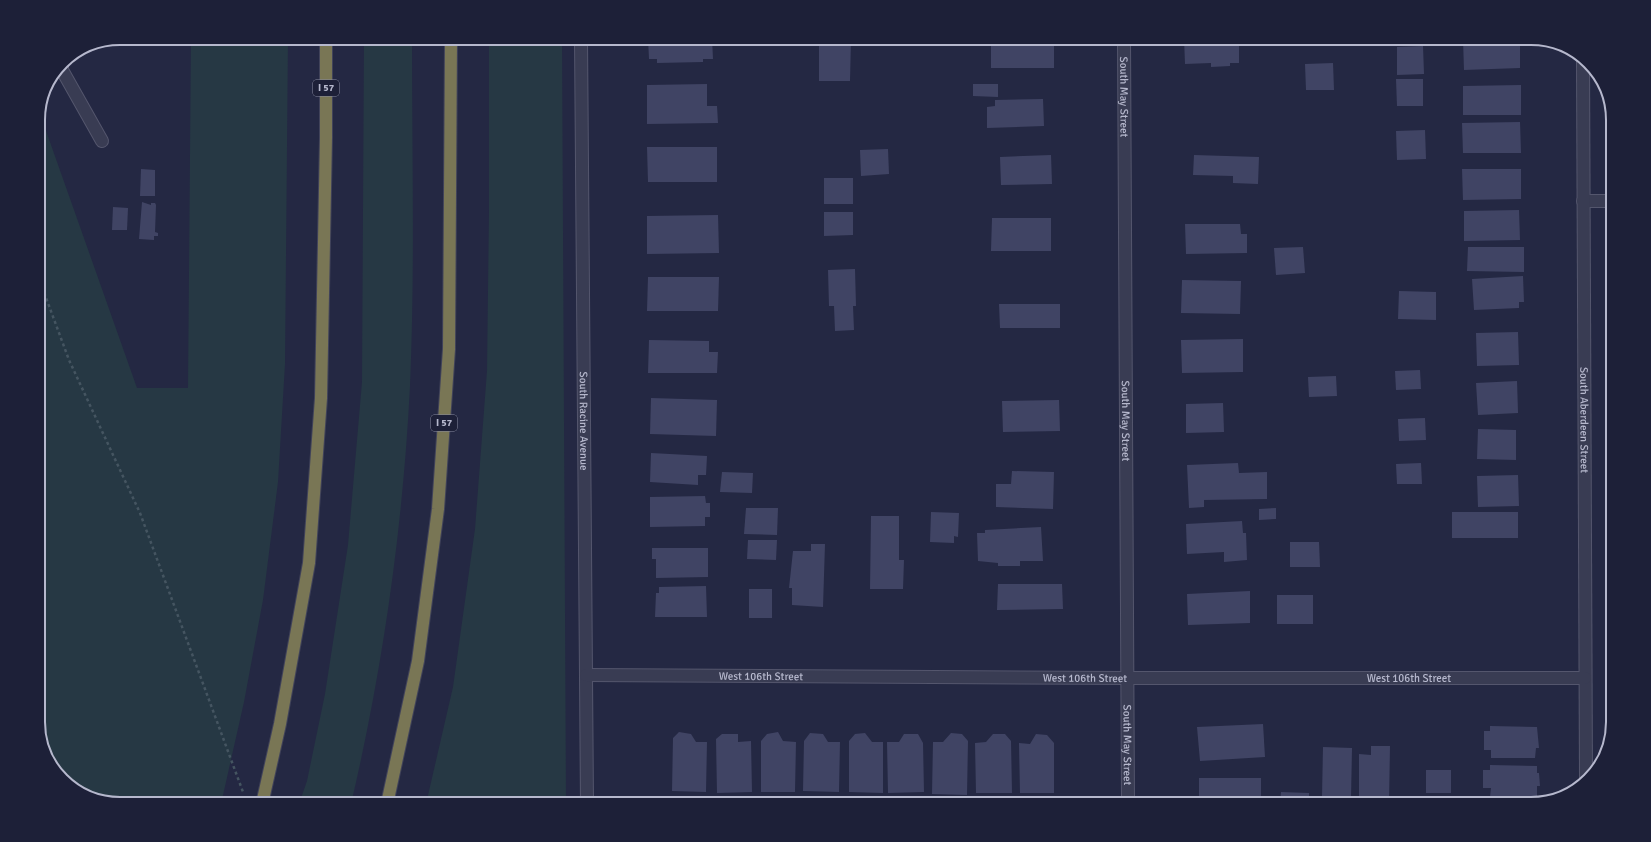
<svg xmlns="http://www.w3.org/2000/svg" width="1651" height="842" viewBox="0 0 1651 842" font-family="Signika,sans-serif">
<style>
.green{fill:#263844}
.building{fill:#404464}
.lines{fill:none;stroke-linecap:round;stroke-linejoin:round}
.service-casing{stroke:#54566d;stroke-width:14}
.minor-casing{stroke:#54566d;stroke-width:14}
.motorway-casing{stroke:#41435a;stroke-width:14}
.path{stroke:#455561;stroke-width:2.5;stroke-dasharray:3 3;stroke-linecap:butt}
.service{stroke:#393c53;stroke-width:12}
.minor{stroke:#393c53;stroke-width:12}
.motorway{stroke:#797655;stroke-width:12}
.labels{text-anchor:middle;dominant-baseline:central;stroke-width:3;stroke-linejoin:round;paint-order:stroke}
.shield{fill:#1d2038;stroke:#888aa0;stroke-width:1}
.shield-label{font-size:10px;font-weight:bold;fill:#b6b8cd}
.street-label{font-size:11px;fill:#b6b8cd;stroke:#1d2038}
.rim{fill:none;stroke:#b6b8cd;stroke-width:2}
</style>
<rect width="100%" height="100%" fill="#242843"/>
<!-- green -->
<g class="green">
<polygon points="191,38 288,38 285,364 278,482 263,600 244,702 221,804 120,804 84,796 52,768 38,727 38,115 39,111 137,388 188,388"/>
<path d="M364,38h48c0,116 3,233 -2,348 -7,140 -27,282 -59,418h-52l8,-23 18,-87 23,-149 14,-163z"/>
<polygon points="489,38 562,38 566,804 426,804 453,687 475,529 487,371 489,210"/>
</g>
<!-- building -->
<g class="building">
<polygon points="648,38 712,38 713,59 703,59 703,62 657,63 657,59 649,59"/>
<polygon points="819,38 851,38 850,81 819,81"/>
<rect x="991" y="38" width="63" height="30"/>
<polygon points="1184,38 1239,38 1239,63 1230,63 1230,66 1211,67 1211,63 1185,64"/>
<polygon points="1520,38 1520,68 1464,70 1463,39"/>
<polygon points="1423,46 1424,74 1397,75 1397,47"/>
<polygon points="1333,63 1334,90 1306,90 1305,64"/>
<polygon points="1396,79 1423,79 1423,106 1397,106"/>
<polygon points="707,84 707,106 717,106 718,123 647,124 647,85"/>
<polygon points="973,84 998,84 998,97 973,96"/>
<polygon points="1521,85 1521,115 1463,115 1463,86"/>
<polygon points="1043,99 1044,126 987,128 987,107 995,106 995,100"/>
<polygon points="1520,122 1521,153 1463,153 1462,123"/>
<polygon points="1425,130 1426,159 1397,160 1396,131"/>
<polygon points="647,147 717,147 717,182 648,182"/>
<polygon points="888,149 889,174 861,176 860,150"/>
<polygon points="1051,155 1052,184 1001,185 1000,157"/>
<polygon points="1194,155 1259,157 1258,184 1233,183 1233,176 1193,175"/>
<polygon points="141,169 155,170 155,196 140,196"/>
<polygon points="1462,169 1521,169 1521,199 1463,200"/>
<rect x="824" y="178" width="29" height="26"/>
<polygon points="142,202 151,205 151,203 155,203 156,205 155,232 158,233 158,236 154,236 154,240 139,239"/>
<polygon points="113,207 128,208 127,230 112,230"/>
<polygon points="1519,210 1520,240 1464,241 1464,211"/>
<polygon points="824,212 853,212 853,235 824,236"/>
<polygon points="718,215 719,253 647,254 647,216"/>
<polygon points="992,218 1051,218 1051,251 991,251"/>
<polygon points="1185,224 1240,224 1241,234 1247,234 1247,253 1186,254"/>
<polygon points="1303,247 1305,273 1276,275 1274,248"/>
<polygon points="1468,247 1524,247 1524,272 1467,271"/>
<polygon points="855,269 856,306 853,306 854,330 835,331 834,306 829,306 828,270"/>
<polygon points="1523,276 1524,302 1519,302 1519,308 1474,310 1472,279"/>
<polygon points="648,277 719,277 718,311 647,311"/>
<polygon points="1182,280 1241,281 1240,314 1181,313"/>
<polygon points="1399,291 1436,292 1436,320 1398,319"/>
<polygon points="999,304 1060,304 1060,328 1000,328"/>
<polygon points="1518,332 1519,365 1477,366 1476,333"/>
<polygon points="1243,339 1243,372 1182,373 1181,340"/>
<polygon points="649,340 709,341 709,352 718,352 717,373 648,373"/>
<polygon points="1420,370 1421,389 1396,390 1395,371"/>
<polygon points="1336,376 1337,396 1309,397 1308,377"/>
<polygon points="1517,381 1518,413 1478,415 1476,383"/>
<polygon points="651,398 717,400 716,436 650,434"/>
<polygon points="1059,400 1060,431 1003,432 1002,401"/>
<polygon points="1223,403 1224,432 1186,433 1186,404"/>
<polygon points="1425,418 1426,440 1399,441 1398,419"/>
<polygon points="1478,429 1516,430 1516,460 1477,459"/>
<polygon points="651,453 707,456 706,475 698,475 698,485 650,482"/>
<polygon points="1238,463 1239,473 1267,472 1267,499 1204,500 1204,507 1189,508 1187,465"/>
<polygon points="1421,463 1422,484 1397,484 1396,464"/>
<polygon points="1012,471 1054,472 1053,509 996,507 996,484 1011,484"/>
<polygon points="722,472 753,473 752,493 720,492"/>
<polygon points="1518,475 1519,506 1478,507 1477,476"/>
<polygon points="705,496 706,503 710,503 710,517 705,517 705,526 650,527 650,497"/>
<polygon points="746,508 778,508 777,535 744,534"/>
<polygon points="1276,508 1276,519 1259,520 1259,509"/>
<polygon points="931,512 959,513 958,537 954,536 954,543 930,542"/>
<rect x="1452" y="512" width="66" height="26"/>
<polygon points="871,516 899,516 899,560 904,560 903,589 870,589"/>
<polygon points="1242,521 1243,533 1246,533 1247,560 1224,562 1224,552 1187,554 1186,524"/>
<polygon points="1041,527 1043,561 1020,561 1020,566 998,566 998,563 978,561 977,533 985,533 985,530"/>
<polygon points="748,540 777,540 776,560 747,559"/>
<polygon points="1290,542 1319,542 1320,567 1290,567"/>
<polygon points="811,544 825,544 823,607 792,605 792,588 789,588 793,551 811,551"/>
<polygon points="652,548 708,548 708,577 656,578 656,559 652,559"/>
<polygon points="998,584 1062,584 1063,609 997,610"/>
<polygon points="706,586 707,617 655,617 656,593 659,593 659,587"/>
<rect x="749" y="589" width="23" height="29"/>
<polygon points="1250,591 1250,623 1188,625 1187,594"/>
<rect x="1277" y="595" width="36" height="29"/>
<polygon points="1263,724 1265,757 1200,761 1197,727"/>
<polygon points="1490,726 1537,727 1539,748 1536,748 1535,758 1491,758 1491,750 1484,750 1484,731 1490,731"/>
<polygon points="679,732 691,734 696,742 707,742 706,792 672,791 673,738"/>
<polygon points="778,732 783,741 796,742 795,792 761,792 761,741 767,734"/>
<polygon points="810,733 823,734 828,742 840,742 839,792 803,791 804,741"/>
<polygon points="865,733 872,742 883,742 883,793 849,792 849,741 855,734"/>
<polygon points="951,733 962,734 968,741 967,795 932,794 933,742 943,742"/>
<polygon points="722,734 738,734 738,742 751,741 752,792 717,793 716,739"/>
<polygon points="904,734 918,734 923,743 924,792 888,793 887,742 899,742"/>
<polygon points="993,734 1005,734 1011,741 1012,793 976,793 975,743 986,742"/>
<polygon points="1036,734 1047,735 1054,743 1054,793 1020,793 1019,743 1030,744"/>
<polygon points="1371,746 1390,746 1389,804 1359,801 1359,754 1371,755"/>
<polygon points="1323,747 1352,748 1351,798 1322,797"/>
<polygon points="1490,765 1537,766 1537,773 1539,773 1540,786 1537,786 1537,797 1490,797 1491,788 1483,788 1483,770 1490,770"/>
<rect x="1426" y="770" width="25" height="23"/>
<rect x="1199" y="778" width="62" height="26"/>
<polygon points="1281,792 1309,793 1309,804 1280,804"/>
<polygon points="1535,802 1531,804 1522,804 1522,803"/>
</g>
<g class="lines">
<!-- service casing -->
<g class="service-casing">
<g id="service">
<polyline points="62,62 62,70 102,141"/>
<polyline points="1583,201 1613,201"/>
</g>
</g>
<!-- minor casing -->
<g class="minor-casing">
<g id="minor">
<path id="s1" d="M581,38l6,766"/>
<path id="s2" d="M1124,38l4,766"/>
<path id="s3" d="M1583,60l3,720"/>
<path id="s4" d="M586,675l541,3h458"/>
</g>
</g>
<!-- motorway casing -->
<g class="motorway-casing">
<g id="motorway">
<polyline points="262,804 280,724 309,563 321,398 326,137 326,38"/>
<polyline points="387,804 418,661 438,509 449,349 451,38"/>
</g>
</g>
<!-- path -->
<polyline class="path" points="38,276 69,360 140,513 243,792"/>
<!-- service -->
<use href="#service" class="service"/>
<!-- minor -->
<use href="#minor" class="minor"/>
<!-- motorway -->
<use href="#motorway" class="motorway"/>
</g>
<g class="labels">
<!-- shield labels -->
<g class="shield">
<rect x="313" y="80" width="26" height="16" rx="3"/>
<rect x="431" y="415" width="26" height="16" rx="3"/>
</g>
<g class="shield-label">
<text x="326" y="88">I 57</text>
<text x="444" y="423">I 57</text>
</g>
<!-- street labels -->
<g class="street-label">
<text stroke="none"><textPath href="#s2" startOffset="59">South May Street</textPath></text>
<text stroke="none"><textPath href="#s3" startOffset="360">South Aberdeen Street</textPath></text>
<text stroke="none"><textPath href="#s1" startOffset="383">South Racine Avenue</textPath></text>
<text stroke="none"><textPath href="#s2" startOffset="383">South May Street</textPath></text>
<text stroke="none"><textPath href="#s4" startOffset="175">West 106th Street</textPath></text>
<text stroke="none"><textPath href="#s4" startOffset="499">West 106th Street</textPath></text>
<text stroke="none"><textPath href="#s4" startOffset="823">West 106th Street</textPath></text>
<text stroke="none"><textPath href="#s2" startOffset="707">South May Street</textPath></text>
</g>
</g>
<!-- crop -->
<path d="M0 0H1651V842H0ZM120 45H1531A75 75 0 0 1 1606 120V722A75 75 0 0 1 1531 797H120A75 75 0 0 1 45 722V120A75 75 0 0 1 120 45Z" fill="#1d2038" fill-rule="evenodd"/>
<path class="rim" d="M120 45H1531A75 75 0 0 1 1606 120V722A75 75 0 0 1 1531 797H120A75 75 0 0 1 45 722V120A75 75 0 0 1 120 45Z"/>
</svg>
